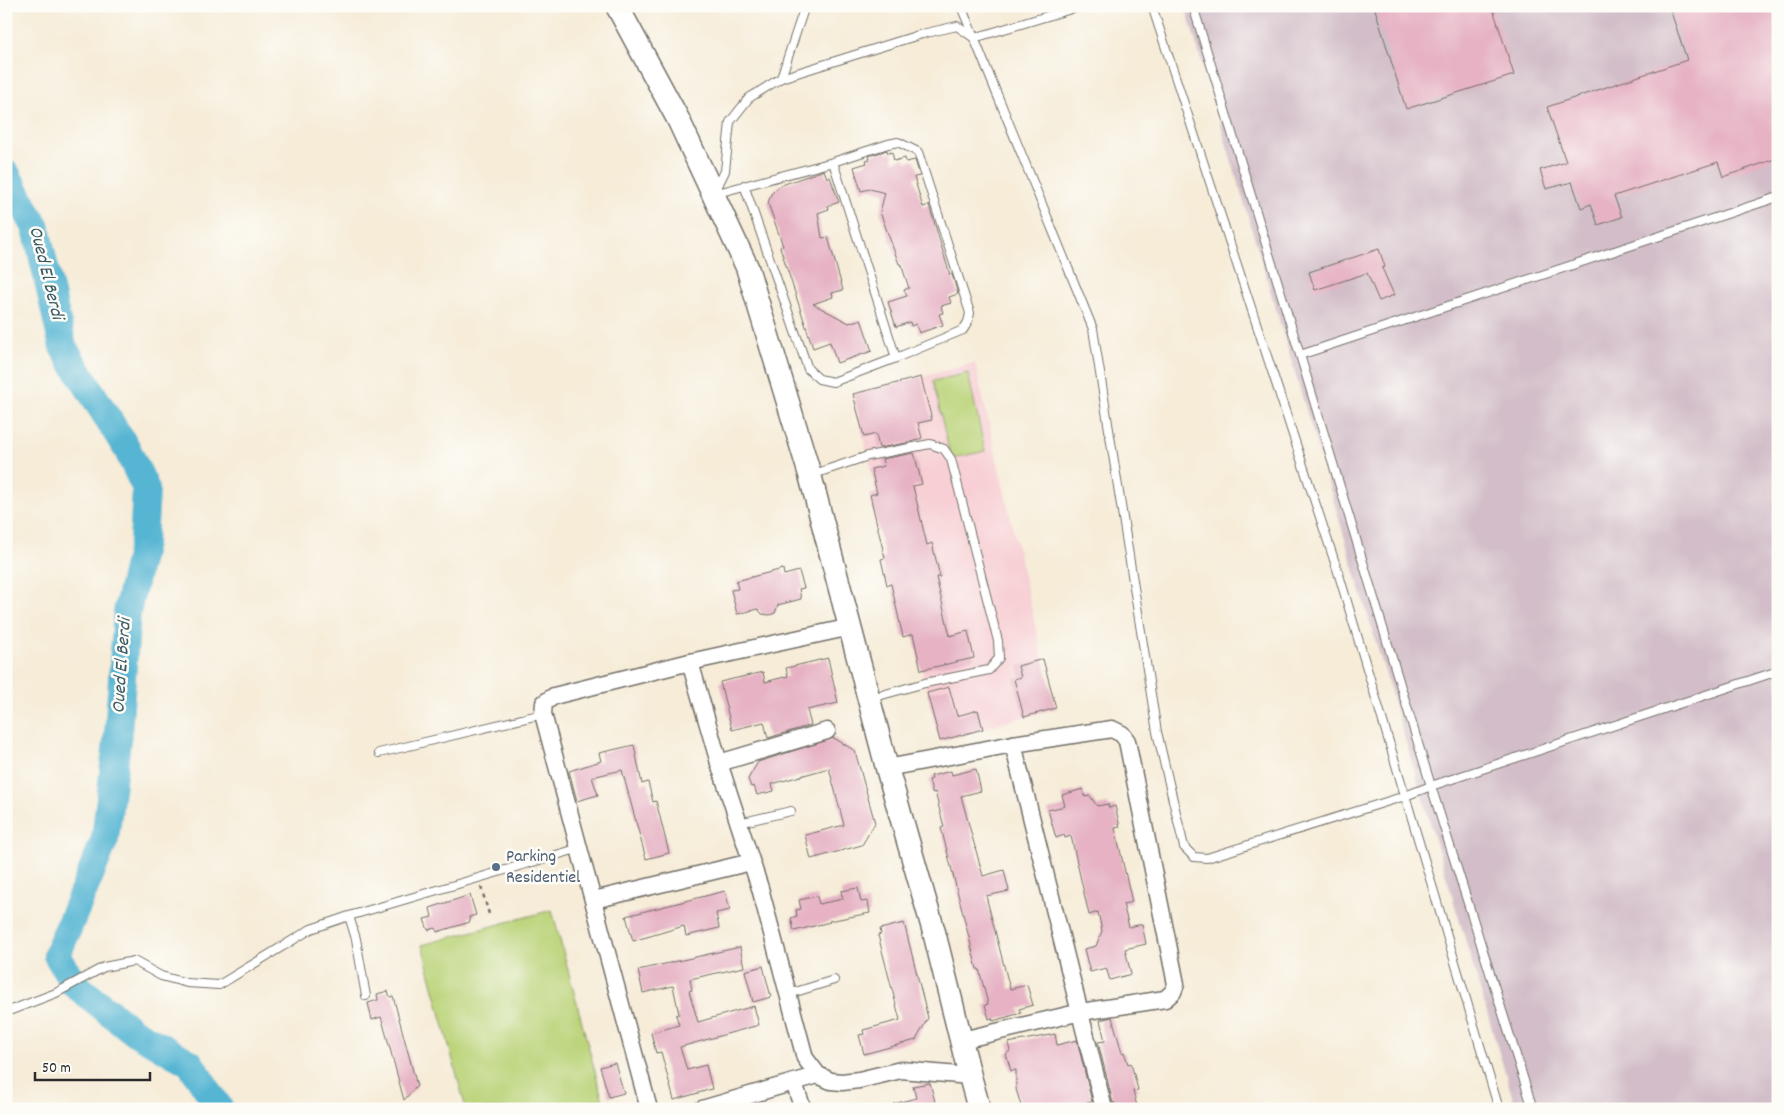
<svg xmlns="http://www.w3.org/2000/svg" width="1784" height="1115" viewBox="0 0 1784 1115" font-family="Dekko,sans-serif">
<style>
.built{fill:#f7cfd4}
.industrial{fill:#d2bdc8}
.green{fill:#bbd47a;stroke:#738052}
.lines{fill:none;stroke-linecap:round;stroke-linejoin:round}
.river{stroke:#55b5d3;stroke-width:28}
.building{fill:#e6b2c4}
.lane-casing{stroke:#726f68;stroke-width:10}
.street-casing{stroke:#726f68;stroke-width:19}
.secondary-casing{stroke:#726f68;stroke-width:25}
.path{stroke:#726f68;stroke-width:2.5;stroke-dasharray:4 4;stroke-linecap:butt}
.lane{stroke:#fff;stroke-width:8}
.street{stroke:#fff;stroke-width:16}
.secondary{stroke:#fff;stroke-width:22}
.service-dot{fill:#5c6f8a;stroke:#fdfcf7;stroke-width:2}
.labels{text-anchor:middle;dominant-baseline:central;stroke-width:5;stroke-linejoin:round;paint-order:stroke}
.service-label{font-size:18px;fill:#4e5e75;stroke:#fdfcf7;text-anchor:start}
.water-label{font-size:19px;font-style:italic;fill:#3a5b66;stroke:#fdfcf7}
</style>
<rect width="100%" height="100%" fill="#fdfcf7"/>
<filter id="ink" filterUnits="userSpaceOnUse"><feTurbulence type="fractalNoise" baseFrequency=".02" numOctaves="2"/><feDisplacementMap in="SourceGraphic" scale="10" xChannelSelector="R" yChannelSelector="G"/><feConvolveMatrix kernelMatrix="1 2 1 2 8 2 1 2 1" color-interpolation-filters="sRGB"/></filter>
<filter id="wash" filterUnits="userSpaceOnUse"><feTurbulence type="fractalNoise" baseFrequency=".0096" numOctaves="4" result="noise"/><feDisplacementMap in="SourceGraphic" scale="20" xChannelSelector="R" yChannelSelector="G"/><feGaussianBlur stdDeviation="1.12" result="paint"/><feColorMatrix in="noise" values="0 0 0 0 0 0 0 0 0 0 0 0 0 0 0 0 0 1.4 0 .05"/><feComposite in="paint" operator="in"/></filter>
<g filter="url(#wash)">
<rect width="100%" height="100%" fill="#f6ecd8"/>
<!-- built -->
<polygon class="built" points="975,363 1043,659 1056,708 940,741 913,635 903,637 891,584 887,585 881,559 885,558 870,495 877,493 853,394"/>
<!-- industrial -->
<polygon class="industrial" points="1185,6 1778,6 1778,1109 1516,1109"/>
<!-- green -->
<g class="green">
<polygon points="968,373 985,451 951,459 933,381"/>
<polygon points="552,910 605,1109 466,1109 422,945"/>
</g>
<g class="lines">
<!-- river -->
<polyline class="river" points="6,173 36,228 63,347 127,449 146,489 143,543 127,612 118,733 105,839 57,955 74,984 133,1031 190,1063 220,1109"/>
</g>
<g id="blocks">
<!-- building -->
<g class="building">
<polygon points="1374,6 1492,6 1514,75 1406,109"/>
<polygon points="1669,6 1778,6 1778,158 1723,177 1718,162 1614,196 1622,217 1598,225 1591,204 1581,208 1572,182 1546,189 1540,170 1566,162 1547,107 1687,60"/>
<polygon points="887,150 888,153 892,152 894,161 905,158 906,162 915,160 920,176 914,177 921,201 923,207 929,205 950,275 952,274 958,294 949,297 951,303 941,306 943,313 939,314 943,325 919,333 916,324 911,326 910,322 896,327 888,302 907,296 904,290 909,288 901,264 899,264 880,212 885,193 870,189 861,191 854,167 867,163 866,160 870,159 869,156"/>
<polygon points="824,170 827,178 830,177 839,202 828,206 829,209 818,213 822,238 828,237 843,290 832,293 833,297 813,304 849,323 861,319 872,351 837,363 830,342 813,348 780,247 783,246 768,203 771,194 779,186"/>
<polygon points="1379,249 1385,267 1382,268 1394,295 1379,301 1367,273 1315,290 1309,272"/>
<polygon points="921,377 932,420 918,423 922,438 911,442 879,448 876,434 864,437 853,394"/>
<polygon points="914,453 922,484 913,486 927,545 932,543 940,577 936,577 950,636 968,631 974,658 921,670 913,634 903,637 891,584 887,585 881,559 885,558 870,495 877,493 871,469 884,466 882,459"/>
<polygon points="783,569 784,575 799,571 804,588 799,589 801,599 778,605 775,613 770,615 762,614 758,609 737,614 731,590 738,589 736,581"/>
<polygon points="828,658 838,703 807,710 811,725 768,738 764,722 732,730 720,682 763,672 765,682 788,676 786,668"/>
<polygon points="1043,659 1056,708 1024,717 1014,679 1021,677 1018,666"/>
<polygon points="949,687 957,716 978,710 983,729 940,741 927,693"/>
<polygon points="834,738 855,751 875,823 862,845 811,859 805,835 844,825 829,768 772,784 774,791 757,795 754,786 751,787 748,779 758,762"/>
<polygon points="634,745 642,784 648,782 653,802 656,801 669,853 646,859 622,770 592,777 598,795 577,801 569,771 601,761 599,753"/>
<polygon points="976,769 981,791 961,796 983,876 1004,870 1009,891 986,896 1010,989 1027,985 1033,1005 1019,1009 1021,1013 993,1021 992,1018 989,1019 985,1005 988,1004 979,969 977,969 946,847 941,828 944,827 935,792 932,793 929,780 932,779 931,776 951,771 952,775"/>
<polygon points="1083,789 1085,797 1090,796 1097,806 1108,804 1109,808 1115,806 1120,827 1115,828 1132,902 1123,904 1129,927 1142,924 1146,944 1125,949 1131,974 1110,980 1106,968 1090,972 1084,949 1096,946 1102,931 1098,912 1089,915 1071,836 1065,838 1064,835 1056,838 1048,810 1065,806 1062,795"/>
<polygon points="858,888 861,902 868,901 870,913 829,921 830,922 794,931 791,918 797,916 796,910 801,909 799,900 817,896 819,904 843,899 841,891"/>
<polygon points="725,891 730,910 716,913 719,928 686,936 684,926 633,941 626,916"/>
<polygon points="470,895 476,915 469,917 470,922 437,932 436,928 428,930 424,919 432,917 430,908"/>
<polygon points="904,923 928,1018 916,1040 864,1054 859,1035 864,1034 863,1030 900,1020 878,935 881,934 880,929"/>
<polygon points="740,947 744,967 690,979 692,990 689,991 698,1022 754,1006 759,1025 680,1047 687,1070 706,1065 712,1089 674,1100 661,1052 656,1053 651,1033 679,1025 676,1015 679,1014 673,986 643,993 638,970"/>
<polygon points="763,966 771,997 753,1002 745,971"/>
<polygon points="388,991 390,997 393,996 417,1086 404,1100 383,1023 381,1017 372,1020 368,1003 378,1000 377,994"/>
<polygon points="1112,1017 1122,1053 1124,1052 1128,1064 1131,1063 1138,1090 1133,1091 1137,1106 1125,1109 1116,1109 1114,1102 1113,1103 1098,1042 1105,1041 1100,1020"/>
<polygon points="1055,1034 1057,1045 1077,1040 1092,1102 1062,1109 1022,1109 1016,1089 1016,1070 1011,1071 1006,1054 1010,1051 1008,1043"/>
<polygon points="615,1063 624,1093 609,1097 600,1067"/>
<polygon points="930,1083 937,1109 893,1109 893,1104 916,1098 913,1086"/>
</g>
</g>
</g>
<g filter="url(#ink)">
<use href="#blocks" fill-opacity="0" stroke="#726f68" stroke-width="1"/>
<g class="lines">
<!-- lane casing -->
<g class="lane-casing">
<g id="lane">
<polyline points="961,6 1093,329 1157,732 1184,847 1194,857 1207,858 1405,796 1431,786 1778,671"/>
<polyline points="1152,6 1339,575 1499,1109"/>
<polyline points="1193,6 1300,355 1431,786 1533,1109"/>
<polyline points="781,78 805,6"/>
<polyline points="833,162 888,144 898,142 918,152 970,313 968,322 963,330 896,358"/>
<polyline points="744,185 808,369 819,379 833,382 896,358 833,162 714,194 725,171 730,122 749,98 781,78 922,34 957,26 974,38 1081,6"/>
<polyline points="1300,355 1778,197"/>
<polyline points="811,475 868,456 930,444 944,449 951,459 998,641 999,658 989,670 925,683 871,698"/>
<polyline points="379,753 543,714"/>
<polyline points="739,823 791,811"/>
<polyline points="349,916 356,939 366,996"/>
<polyline points="789,994 834,980"/>
<polyline points="6,1012 56,993 104,967 134,961 161,976 187,983 219,985 311,929 349,916 580,848"/>
</g>
</g>
<!-- street casing -->
<g class="street-casing">
<g id="street">
<polyline points="690,662 719,763 760,888 805,1058 818,1075 831,1081 842,1082 859,1080 901,1070 970,1076"/>
<polyline points="719,763 827,731"/>
<polyline points="887,768 1013,744 1104,1109"/>
<polyline points="594,900 751,862"/>
<polyline points="962,1040 1081,1012 1165,999 1173,992 1176,984 1127,741 1122,734 1112,729 1013,744"/>
<polyline points="794,1083 803,1109"/>
<polyline points="649,1109 543,714 544,703 554,696 690,662 851,627"/>
<polyline points="702,1109 818,1075"/>
</g>
</g>
<!-- secondary casing -->
<g class="secondary-casing">
<polyline id="secondary" points="617,6 678,119 747,267 810,475 887,768 934,932 970,1076 979,1109"/>
</g>
<!-- path -->
<polyline class="path" points="481,887 489,914"/>
<!-- lane -->
<use href="#lane" class="lane"/>
<!-- street -->
<use href="#street" class="street"/>
<!-- secondary -->
<use href="#secondary" class="secondary"/>
</g>
</g>
<!-- markers -->
<circle class="service-dot" cx="496" cy="867" r="5"/>
<g class="labels">
<!-- service labels -->
<g class="service-label">
<text x="506" y="857">Parking<tspan x="506" dy="21">Residentiel</tspan></text>
</g>
<!-- water labels -->
<g class="water-label">
<text transform="translate(45 273) rotate(76)">Oued El Berdi</text>
<text transform="translate(123 666) rotate(-86)">Oued El Berdi</text>
</g>
</g>
<!-- margin -->
<rect width="1784" height="1115" fill="none" stroke="#fdfcf7" stroke-width="25"/>
<!-- scale -->
<path d="M35 1072v8h115v-8" fill="none" stroke="#2b2b2b" stroke-width="2.5"/>
<text x="42" y="1072" font-size="15" fill="#2b2b2b" stroke="#fdfcf7" stroke-width="4" paint-order="stroke">50 m</text>
</svg>
